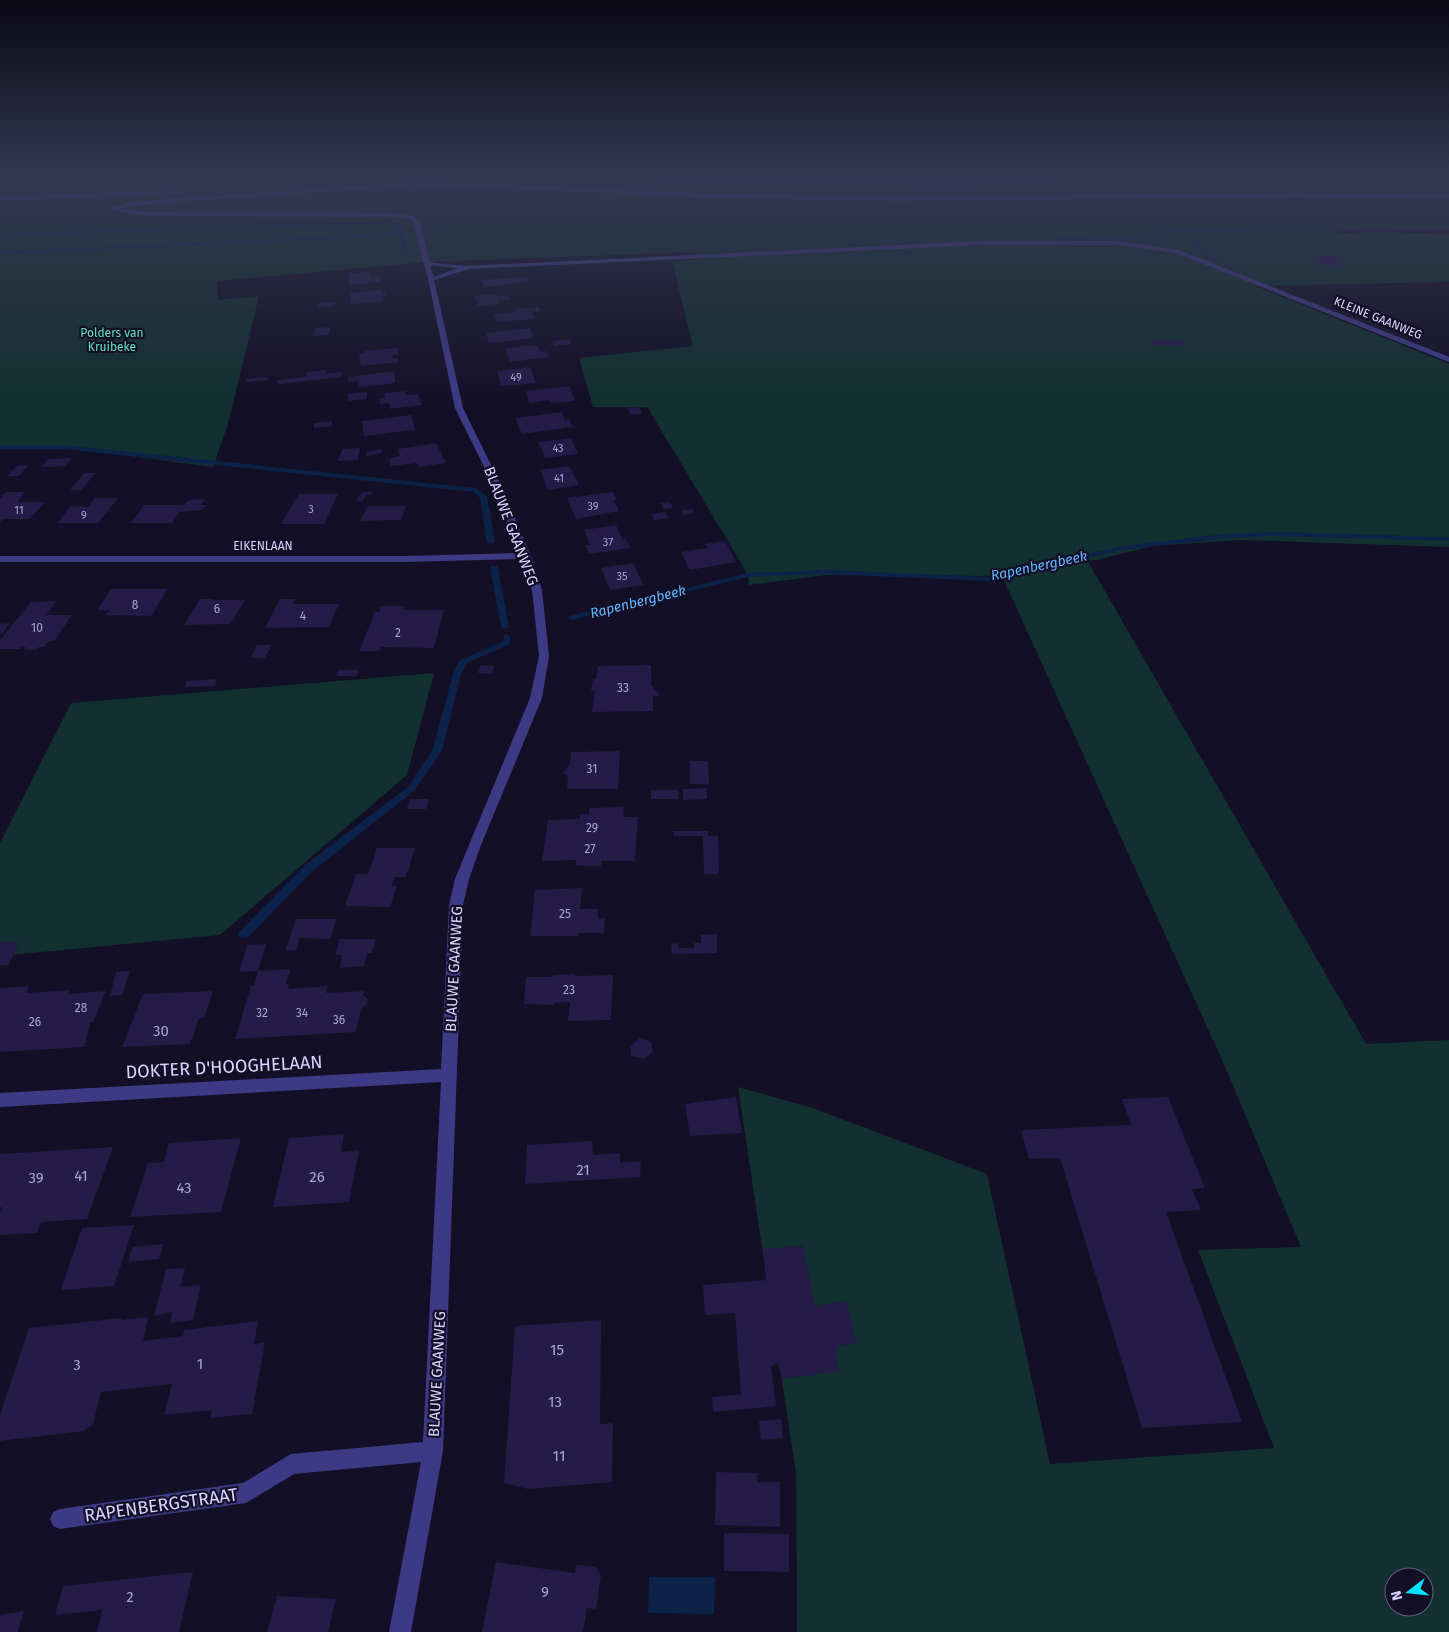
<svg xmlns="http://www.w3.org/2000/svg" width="1449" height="1632" viewBox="0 0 1449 1632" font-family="'Fira Sans',sans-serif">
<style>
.green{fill:#12302f;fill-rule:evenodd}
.water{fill:#0c2248}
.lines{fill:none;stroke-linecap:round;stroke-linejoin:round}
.stream{fill:#0c2248;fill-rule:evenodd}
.building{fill:#241b47}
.lane{fill:#3d3a85;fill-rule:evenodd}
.street{fill:#3d3a85;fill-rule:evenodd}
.labels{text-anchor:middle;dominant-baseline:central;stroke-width:4.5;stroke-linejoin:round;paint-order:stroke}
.far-number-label{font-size:11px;fill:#aca6d1}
.far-street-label{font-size:12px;fill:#d9d4ff;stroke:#130f26}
.far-park-label{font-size:12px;fill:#5fe0c0;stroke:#130f26}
.number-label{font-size:12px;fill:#aca6d1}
.far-water-label{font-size:14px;font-style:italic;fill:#62b6ff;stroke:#130f26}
.street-label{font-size:15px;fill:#d9d4ff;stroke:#130f26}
.near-number-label{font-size:15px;fill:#aca6d1}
.near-street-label{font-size:18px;fill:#d9d4ff;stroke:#130f26}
</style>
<rect width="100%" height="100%" fill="#130f26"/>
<!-- green -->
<g class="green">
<path d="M0,175h1449v54h-112l2,5 29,-2 81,2v48l-194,4 194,78v183l-209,-7 -87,6 -57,14h-9l279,484 83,-4v592h-652l-1,-158 -58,-387 75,21 174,66 63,290 224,-16 -76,-198 103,-3 -78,-185 -221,-486 -176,-1 -78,10 1,-5 -6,-14 -96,-159h-54l-14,-49 114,-12 -21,-85 24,-1v-8l-268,10 -211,19 1,19 41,-4 -31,128 -15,43 -150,-20h-63zM1394,1577h30v30h-30z"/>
<polygon points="434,673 407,775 220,935 0,956 0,843 71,703"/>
</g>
<!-- water -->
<g class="water">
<polygon points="652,175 1064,175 1061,180 1047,185 942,188 796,182 675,184 648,181"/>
<polygon points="649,1577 715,1577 714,1614 648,1613"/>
</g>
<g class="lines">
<!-- stream -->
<g class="stream">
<polygon points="392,221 403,226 402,231 438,229 440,230 402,234 409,251 407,252 405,251 397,235 370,237 0,254 0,252 370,235 397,232 399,227 391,223 0,236 0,234"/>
<polygon points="1449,228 1449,230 1168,231 1166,239 1155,241 1055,240 1053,239 1055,238 1155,239 1162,237 1164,230 1166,229"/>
<path d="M1191,241h4l9,11 18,9c-11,3 -27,-10 -31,-20z"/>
<polygon points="0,445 63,445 476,488 487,497 495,542 491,544 487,542 480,498 474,492 63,449 0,449"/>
<polygon points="1279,532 1449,537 1449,541 1279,536 1224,538 1122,550 989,581 824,574 748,577 572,620 568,618 569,616 748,573 824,570 989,577 1122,546 1224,534"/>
<polygon points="491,566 497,566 498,568 509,627 505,629 501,627 490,568"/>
<polygon points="507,634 511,637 510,644 467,663 461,674 442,751 414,791 314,870 248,937 244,938 240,937 238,934 240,931 306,864 408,787 432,751 453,674 459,661 499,643 503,641 504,635"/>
</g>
</g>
<!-- building -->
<g class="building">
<polygon points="1312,255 1333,255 1345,267 1324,266"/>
<polygon points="369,272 370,277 379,276 381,282 349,285 349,273"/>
<polygon points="526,277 529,282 484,287 481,280"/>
<polygon points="382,290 382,293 386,292 386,295 383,296 383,301 351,304 350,293"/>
<polygon points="494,294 495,296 508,295 510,300 497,301 498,304 478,306 476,302 480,300 476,300 475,296"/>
<polygon points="335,302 334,306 318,307 319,303"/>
<polygon points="538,307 540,311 532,312 534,319 497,322 494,314 516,312 515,309"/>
<polygon points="331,327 328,335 312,336 315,328"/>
<polygon points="530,328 534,338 489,343 486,333"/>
<polygon points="569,339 571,344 554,346 552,341"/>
<polygon points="1149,339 1182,341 1184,345 1153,345"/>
<polygon points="532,345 537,346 541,351 546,351 549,357 510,362 505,349"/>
<polygon points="398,348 399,354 392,355 393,359 398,358 399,362 361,366 359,354 365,353 365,351"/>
<polygon points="530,367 536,383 501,386 497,371"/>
<polygon points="326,370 326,374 342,372 342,377 277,384 277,380 303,377 307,376 307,372"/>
<polygon points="395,371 395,383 359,387 359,381 348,382 348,377"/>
<polygon points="268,377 267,380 246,382 246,379"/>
<polygon points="570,386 575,401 551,403 550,400 529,403 526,391"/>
<polygon points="405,391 406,395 418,394 422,405 390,409 389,403 380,404 379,398 385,398 384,393"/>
<polygon points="367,392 367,399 348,401 348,394"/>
<polygon points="639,407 642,414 630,415 628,408"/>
<polygon points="562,412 565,420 569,419 573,427 522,434 515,418"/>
<polygon points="412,415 415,430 364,436 362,421"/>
<polygon points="332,421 332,426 314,428 314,423"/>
<polygon points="571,438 578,454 545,458 538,442"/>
<polygon points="436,443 446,463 419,467 417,463 391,466 389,458 400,456 398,449"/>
<polygon points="360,448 358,460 338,461 342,449"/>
<polygon points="381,449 382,453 367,456 366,452"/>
<polygon points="72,458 66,466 42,467 48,459"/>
<polygon points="28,465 19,476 7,476 17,466"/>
<polygon points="569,466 579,485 548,490 540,470"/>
<polygon points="85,473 96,473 81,490 70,490"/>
<polygon points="6,492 25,492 17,502 45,502 30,519 3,519 0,522 0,499"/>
<polygon points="362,492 373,492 371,495 366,495 363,501 356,501"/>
<polygon points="613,492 617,500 614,501 619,511 576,519 567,498"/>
<polygon points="299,494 338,494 324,524 281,524"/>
<polygon points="95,498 118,498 98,523 58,523 70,506 88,507"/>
<polygon points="205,499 201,505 207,505 203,510 179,512 172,523 131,523 144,505 184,505 189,500"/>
<polygon points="670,502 673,508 664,509 661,503"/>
<polygon points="368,506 406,506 401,520 360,521"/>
<polygon points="692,509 694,513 683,515 681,510"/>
<polygon points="665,512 669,518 654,520 651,514"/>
<polygon points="616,525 623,540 626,539 631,548 589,554 585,545 590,545 584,530"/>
<polygon points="725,541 736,562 690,570 681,552 707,548 705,544"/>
<polygon points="633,563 643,585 610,590 601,568"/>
<polygon points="111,589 168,589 151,616 106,615 110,610 97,610"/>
<polygon points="200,599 214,599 213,600 245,600 230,624 184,625"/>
<polygon points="280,599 296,599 293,604 339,604 329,627 265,628"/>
<polygon points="57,601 46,615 72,615 54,641 49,641 44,647 39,647 36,650 24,650 26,647 22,647 20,649 0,649 0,640 31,602"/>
<polygon points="381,606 405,606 403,610 444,610 434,648 381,647 380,651 359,651 375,612 379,612"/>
<polygon points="10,623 3,633 0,633 0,624"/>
<polygon points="257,645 272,645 265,658 251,658"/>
<polygon points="481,665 495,666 491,674 478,673"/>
<polygon points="651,665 651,685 658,693 659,696 653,696 653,711 592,712 595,691 591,691 593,679 596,679 598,666"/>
<polygon points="338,670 359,670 357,676 336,676"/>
<polygon points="217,679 215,686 185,687 187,681"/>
<polygon points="620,751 618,789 567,789 568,776 562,773 570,765 571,752"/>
<polygon points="690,761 708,761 709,784 690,784"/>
<polygon points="707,788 707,799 683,800 683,789"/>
<polygon points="651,790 679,790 678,799 651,799"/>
<polygon points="410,799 429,799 426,809 407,809"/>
<polygon points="624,807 623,817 638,817 635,861 601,861 601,866 584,866 575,865 576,860 542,861 548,820 580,819 580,814 589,814 589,808"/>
<polygon points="673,831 708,831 708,836 718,836 719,874 704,874 703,836 674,836"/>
<polygon points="377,848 415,848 406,877 395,877 391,886 397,886 390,907 345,906 356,874 368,874"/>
<polygon points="582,888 580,909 598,909 598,919 605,918 604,933 578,933 578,936 530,936 535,890"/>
<polygon points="296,919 337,919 330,939 300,938 296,950 285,951"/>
<polygon points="717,934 717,953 672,954 671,944 678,943 678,948 694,948 694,943 701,943 701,935"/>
<polygon points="340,939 376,939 372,953 367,953 364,966 340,968 342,955 335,955"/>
<polygon points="0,942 20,942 8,965 0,966"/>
<polygon points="266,944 258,971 291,969 286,984 289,984 288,989 328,986 326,993 364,991 363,995 368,999 367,1004 361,1009 356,1032 235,1039 251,986 254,986 258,971 239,972 247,945"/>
<polygon points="130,971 122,995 110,996 116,972"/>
<polygon points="575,974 575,976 613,975 611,1020 568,1021 570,1002 555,1003 554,1005 524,1004 526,977 553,977 553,975"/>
<polygon points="29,986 27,993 70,990 68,994 106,991 93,1022 90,1022 85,1047 0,1052 0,988"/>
<polygon points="213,991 204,1018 199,1018 190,1044 122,1047 143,994"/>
<polygon points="640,1038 651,1042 653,1052 644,1059 631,1056 630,1046"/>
<polygon points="736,1097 742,1133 690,1136 685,1104"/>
<polygon points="1168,1097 1205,1188 1192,1189 1201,1210 1166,1212 1242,1422 1142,1428 1060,1158 1029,1159 1021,1130 1131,1125 1122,1099"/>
<polygon points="344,1134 341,1152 359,1150 349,1202 273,1207 289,1138"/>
<polygon points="241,1138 221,1212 130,1217 148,1163 164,1162 169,1143"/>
<polygon points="592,1141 593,1155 620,1153 620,1163 641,1161 640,1177 525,1184 527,1145"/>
<polygon points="113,1147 87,1219 41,1222 37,1233 0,1235 0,1212 2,1207 0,1207 0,1154"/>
<polygon points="134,1225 114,1286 61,1290 82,1228"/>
<polygon points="163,1244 159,1259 128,1262 132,1247"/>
<polygon points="803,1245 815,1306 847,1301 856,1343 839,1346 835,1353 840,1371 782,1379 778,1363 771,1366 776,1406 713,1412 712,1397 741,1394 735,1313 705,1315 703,1285 766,1280 763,1250"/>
<polygon points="185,1268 181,1287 201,1285 193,1320 170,1323 172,1312 154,1316 166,1269"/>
<polygon points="148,1317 143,1341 183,1336 184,1330 258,1321 254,1344 265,1342 252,1414 210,1418 212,1410 164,1415 172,1384 101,1392 93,1424 84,1431 0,1441 0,1414 29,1328 121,1318 121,1320"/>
<polygon points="601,1320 600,1424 613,1423 612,1482 528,1489 504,1483 515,1326"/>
<polygon points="781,1419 783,1438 761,1440 759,1421"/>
<polygon points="716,1472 758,1473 757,1482 780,1482 780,1527 715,1525"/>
<polygon points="724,1533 789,1534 789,1572 724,1571"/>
<polygon points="496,1562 575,1573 576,1565 596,1567 601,1575 596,1609 587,1608 583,1632 482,1632"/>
<polygon points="193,1572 179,1632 97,1632 102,1610 55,1615 63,1586"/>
<polygon points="277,1596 336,1599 328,1632 267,1632"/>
<polygon points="24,1611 18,1632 0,1632 0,1615"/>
</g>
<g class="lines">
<!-- lane -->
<g class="lane">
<polygon points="406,183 499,184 714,194 901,197 1299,193 1449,195 1449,199 1299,197 901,201 714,198 499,188 408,186 191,201 130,206 118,209 146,212 392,213 412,216 419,221 434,279 431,281 428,279 413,222 409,218 392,217 146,216 108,209 130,202"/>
<polygon points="187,190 185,193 0,201 0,197"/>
</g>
<!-- street -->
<g class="street">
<polygon points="406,183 413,185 404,186"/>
<polygon points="984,241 1118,241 1179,250 1449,357 1449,362 1176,253 1118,245 984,245 469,269 434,280 463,408 501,485 531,556 542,590 549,656 542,698 481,845 469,879 463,905 443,1451 411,1632 389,1632 421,1462 294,1474 246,1503 60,1529 53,1526 50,1519 53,1512 60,1509 243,1483 291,1454 423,1442 441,1082 0,1107 0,1093 441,1069 449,905 455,879 469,845 530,698 539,656 532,590 522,559 404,562 0,562 0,556 404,556 520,553 493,485 455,408 428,279 458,268 428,265 426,262 465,266"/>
</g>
</g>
<!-- sky -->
<linearGradient id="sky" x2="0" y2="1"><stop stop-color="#0a0815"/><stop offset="0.43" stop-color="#333752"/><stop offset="1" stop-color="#333752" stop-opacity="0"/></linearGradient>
<rect width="1449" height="403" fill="url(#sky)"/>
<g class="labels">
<!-- far-number labels -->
<g class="far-number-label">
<text x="516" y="377">49</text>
<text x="558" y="448">43</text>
<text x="559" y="478">41</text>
<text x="593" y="506">39</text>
<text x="311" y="509">3</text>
<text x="19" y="510">11</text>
<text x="84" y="515">9</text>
<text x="608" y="542">37</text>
<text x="622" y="576">35</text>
</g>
<!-- far-street labels -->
<g class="far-street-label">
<text transform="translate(1378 318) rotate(22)">KLEINE GAANWEG</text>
<text x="263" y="546">EIKENLAAN</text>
</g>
<!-- far-park labels -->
<g class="far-park-label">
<text x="112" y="333">Polders van<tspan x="112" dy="14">Kruibeke</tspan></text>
</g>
<!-- number labels -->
<g class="number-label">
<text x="135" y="605">8</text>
<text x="217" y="609">6</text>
<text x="303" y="616">4</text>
<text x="37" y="628">10</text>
<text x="398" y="633">2</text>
<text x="623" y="688">33</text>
<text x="592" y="769">31</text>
<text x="592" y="828">29</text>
<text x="590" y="849">27</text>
<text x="565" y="914">25</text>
<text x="569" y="990">23</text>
<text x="81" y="1008">28</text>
<text x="262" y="1013">32</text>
<text x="302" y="1013">34</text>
<text x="339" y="1020">36</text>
<text x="35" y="1022">26</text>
</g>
<!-- far-water labels -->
<g class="far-water-label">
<text transform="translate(1039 566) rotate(-12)">Rapenbergbeek</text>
<text transform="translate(638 602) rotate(-14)">Rapenbergbeek</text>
</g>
<!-- street labels -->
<g class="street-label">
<text transform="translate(511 526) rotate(69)">BLAUWE GAANWEG</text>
<text transform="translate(454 969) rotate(-87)">BLAUWE GAANWEG</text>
<text transform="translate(437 1374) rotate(-87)">BLAUWE GAANWEG</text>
</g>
<!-- near-number labels -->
<g class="near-number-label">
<text x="161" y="1031">30</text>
<text x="583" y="1170">21</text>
<text x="81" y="1176">41</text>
<text x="317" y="1177">26</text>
<text x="36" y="1178">39</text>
<text x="184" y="1188">43</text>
<text x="557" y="1350">15</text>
<text x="200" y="1364">1</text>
<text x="77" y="1365">3</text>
<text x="555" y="1402">13</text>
<text x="559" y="1456">11</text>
<text x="545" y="1592">9</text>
<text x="130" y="1597">2</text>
</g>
<!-- near-street labels -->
<g class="near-street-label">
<text transform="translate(224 1067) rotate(-3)">DOKTER D'HOOGHELAAN</text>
<text transform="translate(161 1505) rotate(-8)">RAPENBERGSTRAAT</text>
</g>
</g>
<!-- north arrow -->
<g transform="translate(1409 1592) rotate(254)"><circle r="24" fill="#130f26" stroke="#625e7d"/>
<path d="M0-4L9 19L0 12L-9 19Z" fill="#00e5ff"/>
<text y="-8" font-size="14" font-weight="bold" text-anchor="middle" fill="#d9d4ff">N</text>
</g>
</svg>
